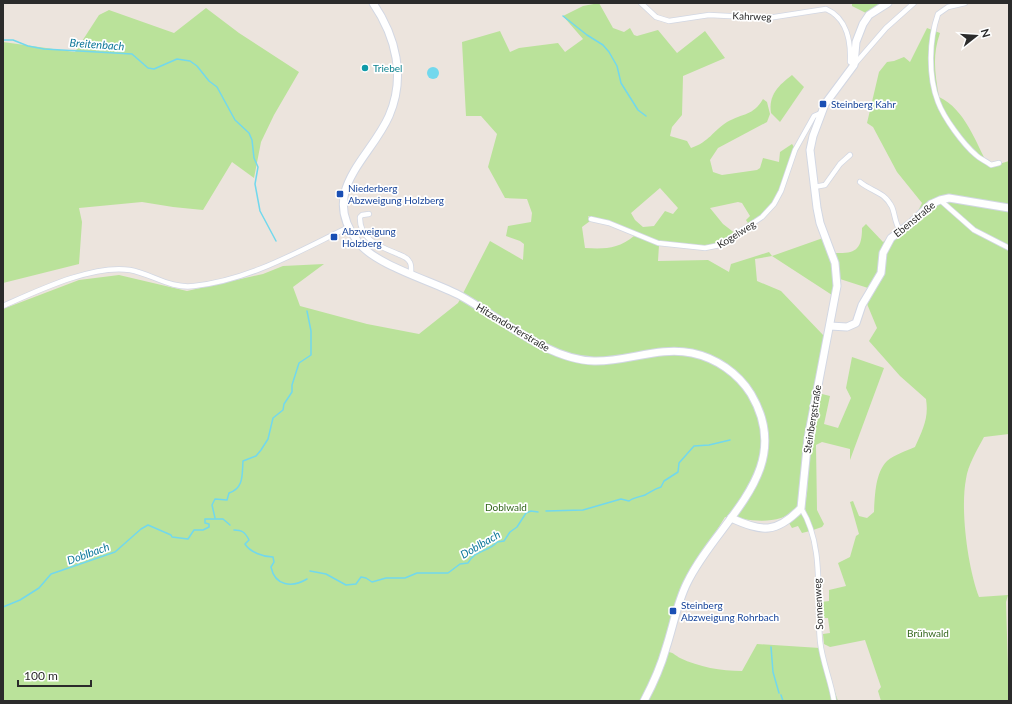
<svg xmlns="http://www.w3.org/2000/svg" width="1012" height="704" viewBox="0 0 1012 704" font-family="Lato,sans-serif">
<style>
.green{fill:#bae29a;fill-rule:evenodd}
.water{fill:#72d8ed}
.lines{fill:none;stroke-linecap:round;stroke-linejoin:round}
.stream{stroke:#72d8ed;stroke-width:1.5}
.street-casing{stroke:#d2d7e3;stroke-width:6}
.secondary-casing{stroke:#d2d7e3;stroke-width:9}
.street{stroke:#fff;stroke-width:4.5}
.secondary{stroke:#fff;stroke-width:7}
.culture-dot{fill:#0f9aa8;stroke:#fff;stroke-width:1.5}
.transit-dot{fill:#1a4fb4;stroke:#fff;stroke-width:1.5}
.labels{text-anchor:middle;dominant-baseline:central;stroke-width:3.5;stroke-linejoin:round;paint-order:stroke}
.street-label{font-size:10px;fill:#2b2b2b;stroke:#fff}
.culture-label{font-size:10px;fill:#0d838f;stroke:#fff;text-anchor:start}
.transit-label{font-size:10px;fill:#164399;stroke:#fff;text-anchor:start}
.park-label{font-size:10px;fill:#33671b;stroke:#fff}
.water-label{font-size:11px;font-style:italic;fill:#0f789a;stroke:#fff}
</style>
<rect width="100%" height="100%" fill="#ece4dd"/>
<!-- green -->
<g class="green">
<path d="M599,3l14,25 11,4 6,-4 4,7 3,1 21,-6 19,23 28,-22 20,27 -42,18 -1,39 -10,12 -2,9 17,5 4,7c18,-6 22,-17 36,-26 16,-9 26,-6 36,-23l4,3 3,12 -3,8 -49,26 -8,12 3,12 9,3 35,-5 3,-2 3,-10 16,4 1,-10 12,-8 2,3c-4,19 -23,75 -46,76l-2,-3 4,-4 -8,-13 -4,-1 -28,6 13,16 13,10 -24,13 -54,-5 -70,-26 2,5 -8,6 3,21c20,1 33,1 49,-12l25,9 -1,16 50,-1 21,12 2,-8 38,-12 3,4 51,-18c9,19 13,35 9,57l-60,-39 -17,3 2,22 24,10 43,45 -25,171c-20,20 -48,13 -74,10l-36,58 -37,107 -12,19h-637v-392l76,-29 40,-5 68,16 76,-17 20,-8 41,-2 -31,23 7,19 67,18 52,10 39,-31 32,-62 33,19 1,-16 -4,-3 -14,-5 2,-10 23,-4 1,-9 -5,-14 -22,-1 -17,-31 9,-33 -16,-18h-15l-4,-74 38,-11 10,21 9,-4 39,-5 7,9 18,-13 -20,-23 20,-10zM660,188l18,20 -5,6 -8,-3 -11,15 -11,1 -8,-7 -4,-7z"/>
<polygon points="852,3 885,3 868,14 852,6"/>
<polygon points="206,8 239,33 299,72 274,115 261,142 254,178 232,162 203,210 173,207 142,202 79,208 82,222 79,264 3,283 3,42 75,52 99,15 109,10 174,33"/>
<path d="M927,28l13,5c-8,23 -5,40 -1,64 26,12 37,46 50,70l20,-6v273l-25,3c-7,13 -16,28 -18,42 -6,31 2,89 13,118l29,-2 -2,7 3,99h-128l-3,-10 3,-4 -16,-47 -35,7 -6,-3 -1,-10 7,-1 -2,-15h-6l-1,-16 8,-1v-11l17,-4 -8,-23 12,-6 6,-21 3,-2 -9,-32 3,-1 6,15 8,2 7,-6c1,-16 1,-39 13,-51 7,-6 19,-10 28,-14 8,-18 14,-29 11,-48l-26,-23 -31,-35 8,-13 -12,-29 3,-11 -28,-9 -5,-26c21,1 27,-4 27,-25l4,-4 17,18 32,-25 7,-14 -25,-31 -24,-45 -6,-4 12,-51 8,-10 7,-1 10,-4 6,5z"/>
<path d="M792,75l12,12 -24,35 -9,-9c-3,-18 8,-28 21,-38z"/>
<polygon points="852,357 884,368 850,460 850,449 822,442 816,445 817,510 824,524 822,527 813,530 804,506 807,494 809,450 818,393 830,396 824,424 838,428 851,398 846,388"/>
<polygon points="801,514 803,514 810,531 802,533 798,526 792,528 789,523"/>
<path d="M757,644l63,4 18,53h-190l21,-49c5,1 7,4 11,6 19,9 41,13 62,13z"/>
</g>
<!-- water -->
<circle class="water" cx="433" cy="73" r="6"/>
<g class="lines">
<!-- stream -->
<g class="stream">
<polyline points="563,16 587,35 603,45 609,52 617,66 621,83 638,110 646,116"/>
<polyline points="3,40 13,40 28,46 44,49 132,54 148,68 154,69 177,59 190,61 197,66 209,81 217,87 235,120 249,133 252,140 254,158 258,167 255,184 260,211 276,241"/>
<path d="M546,511l37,-1 38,-11 8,2c5,-4 11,-4 16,-6 6,-3 9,-6 16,-8l3,-6 14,-9 1,-9 15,-17 15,-1 21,-5"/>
<path d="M215,518l-3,-13 3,-6 12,1 2,-7c15,-5 13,-18 14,-32l13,-5 5,-6 7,-11 5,-21 10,-8 1,-6 8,-12v-7l7,-22 12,-8v-24l-4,-20"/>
<path d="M234,530c8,0 11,2 15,10l-4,4c5,8 18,13 28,13l1,5 -3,5c4,19 21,21 36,12"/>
<path d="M310,571l16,3 20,11 10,-1 5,-7 5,1 6,4 14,-4h19l12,-5h31l12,-9 8,-1c6,-13 21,-11 29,-21l7,-1 6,-9 7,-5 9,-14 5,-2 7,1"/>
<polyline points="3,607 20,600 39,588 51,574 115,552 141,529 148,525 171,535 172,537 188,539 194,530 203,530 209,527 209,524 205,523 205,519 223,519 230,525"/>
<polyline points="771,647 773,672 779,693"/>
<polyline points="781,695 783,701"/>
</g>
<!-- street casing -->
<g class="street-casing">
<g id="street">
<path d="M641,3l15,14 13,4 40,-6 59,3 58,-9c21,9 25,33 24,53l4,3 32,-37 28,-25"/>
<path d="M965,3l-17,4 -10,7c-9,26 -10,62 0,88 6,16 25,42 38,53 4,4 10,6 15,10l8,-2"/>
<path d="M860,182c12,10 24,9 32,25 3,7 3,17 8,23"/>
<polyline points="814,187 825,185 840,164 850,155"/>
<polyline points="940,200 974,230 1009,248"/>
<path d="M369,214l-7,1 -2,2c-1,23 21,30 38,37 4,2 9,3 11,7 3,3 2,8 2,12"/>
<polyline points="591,219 609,223 658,243 705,248 720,245 762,217 774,204 781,191 795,150 814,116 821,113"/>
<path d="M3,306c34,-15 90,-42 127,-36 22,4 40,19 64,16 56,-6 105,-35 155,-59"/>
<path d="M801,508c24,38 15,90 19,133 2,20 11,40 14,60"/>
</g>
</g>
<!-- secondary casing -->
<g class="secondary-casing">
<g id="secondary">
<path d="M373,3c23,34 33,74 16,113 -19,43 -71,75 -31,126 17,23 74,39 101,53 41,22 88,65 135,66 33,1 65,-15 98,-8 24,5 46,20 59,41 46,78 -34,126 -64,189 -10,20 -14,44 -21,65 -5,18 -13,36 -22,53"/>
<polyline points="830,326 847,327 856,323 862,305 881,273 883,253 891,238 912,222 931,204 940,200 949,198 1009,208"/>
<path d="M731,518c31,14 45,16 70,-10l7,-70 29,-152 -2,-23 -15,-40 -3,-15 -7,-58 3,-14 12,-32 29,-39 2,-23 7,-18 6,-9 19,-12"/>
</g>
</g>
<!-- street -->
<use href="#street" class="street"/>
<!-- secondary -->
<use href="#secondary" class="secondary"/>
</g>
<!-- markers -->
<circle class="culture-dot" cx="365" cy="68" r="4"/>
<g class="transit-dot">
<rect x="819" y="100" width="8" height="8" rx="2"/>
<rect x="336" y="190" width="8" height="8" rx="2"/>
<rect x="330" y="233" width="8" height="8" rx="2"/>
<rect x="669" y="607" width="8" height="8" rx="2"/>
</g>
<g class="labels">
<!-- street labels -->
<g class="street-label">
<text transform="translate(752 16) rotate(2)">Kahrweg</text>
<text transform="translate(914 219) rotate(-39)">Ebenstraße</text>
<text transform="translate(736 234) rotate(-32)">Kogelweg</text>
<text transform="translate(513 327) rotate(31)">Hitzendorferstraße</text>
<text transform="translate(812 419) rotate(-81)">Steinbergstraße</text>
<text transform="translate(818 604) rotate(-93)">Sonnenweg</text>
</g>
<!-- culture labels -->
<g class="culture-label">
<text x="373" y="68">Triebel</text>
</g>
<!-- transit labels -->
<g class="transit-label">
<text x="831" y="104">Steinberg Kahr</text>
<text x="348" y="188">Niederberg<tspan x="348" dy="12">Abzweigung Holzberg</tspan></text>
<text x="342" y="231">Abzweigung<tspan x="342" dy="12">Holzberg</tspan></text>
<text x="681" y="605">Steinberg<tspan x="681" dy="12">Abzweigung Rohrbach</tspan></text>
</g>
<!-- park labels -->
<g class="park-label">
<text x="506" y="507">Doblwald</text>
<text x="928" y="633">Brühwald</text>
</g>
<!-- water labels -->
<g class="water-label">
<text transform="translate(97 44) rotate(4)">Breitenbach</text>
<text transform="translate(480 544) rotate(-30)">Doblbach</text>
<text transform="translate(88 553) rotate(-20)">Doblbach</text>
</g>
</g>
<!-- border -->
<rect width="1012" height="704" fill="none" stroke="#2b2b2b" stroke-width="8"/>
<!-- north arrow -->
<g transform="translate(976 36) rotate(73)" stroke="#ffffff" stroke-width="3" paint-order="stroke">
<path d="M0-3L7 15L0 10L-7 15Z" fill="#2b2b2b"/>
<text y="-6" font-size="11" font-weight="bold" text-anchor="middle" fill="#2b2b2b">N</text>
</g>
<!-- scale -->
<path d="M18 680v6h73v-6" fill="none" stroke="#2b2b2b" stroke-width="2"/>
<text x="24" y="680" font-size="12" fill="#2b2b2b" stroke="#ffffff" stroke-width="3" paint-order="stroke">100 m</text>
</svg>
